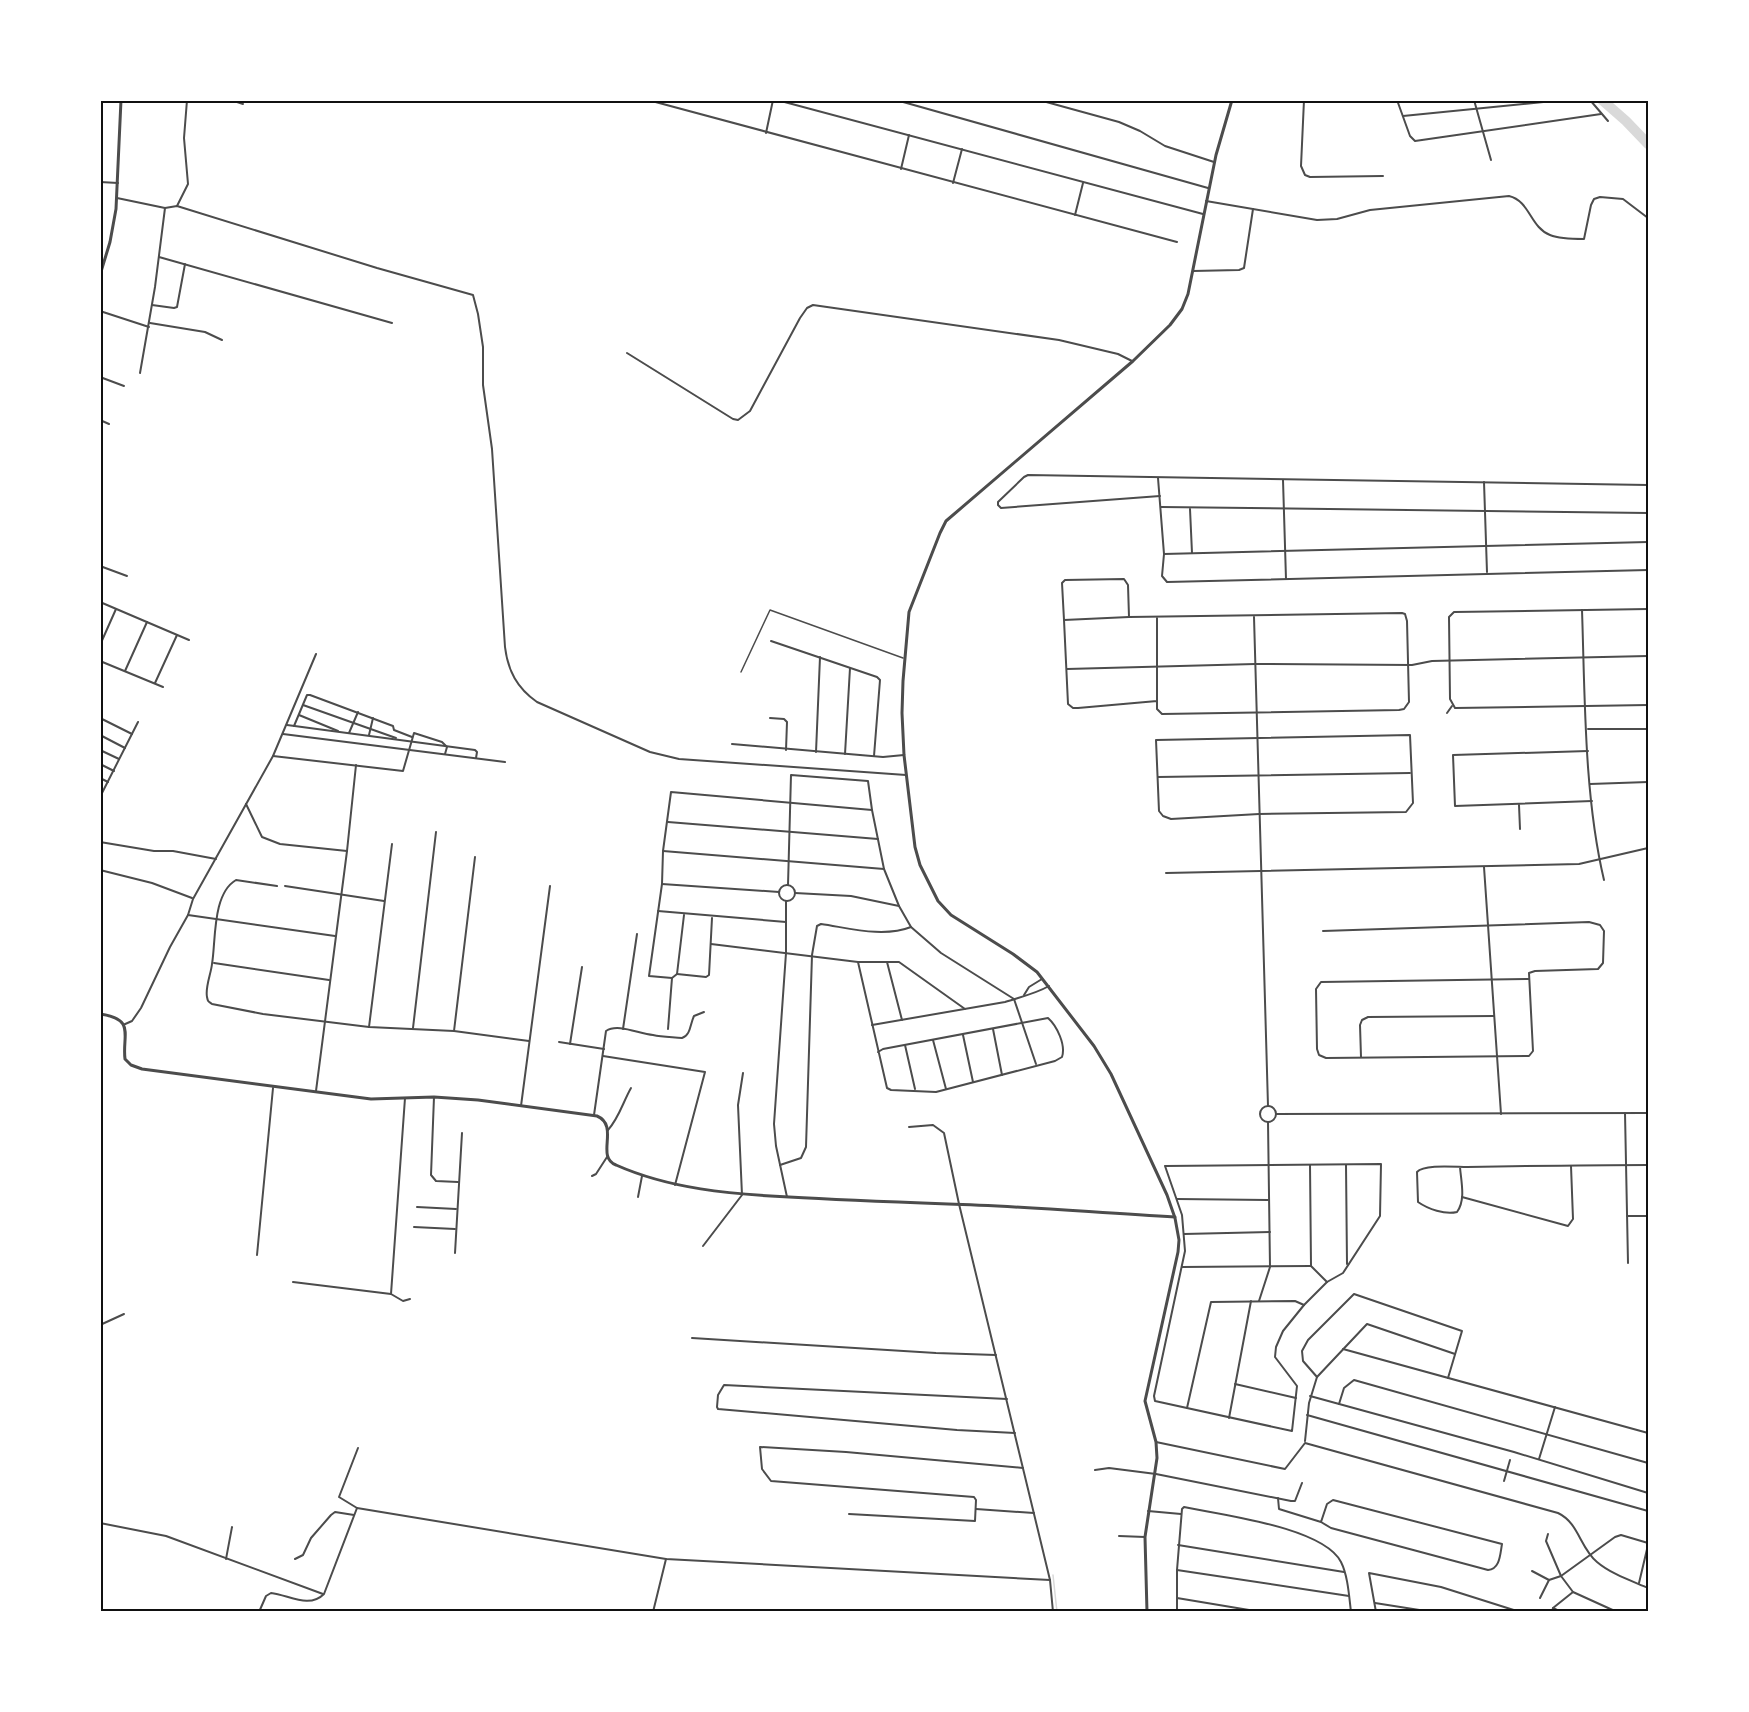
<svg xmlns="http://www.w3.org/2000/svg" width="1749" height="1712" viewBox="0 0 1749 1712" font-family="'Work Sans',sans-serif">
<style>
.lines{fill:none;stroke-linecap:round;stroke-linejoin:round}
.stream{stroke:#d9d9d9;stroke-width:1.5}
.river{stroke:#d9d9d9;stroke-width:10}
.service{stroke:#4c4c4c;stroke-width:1.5}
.minor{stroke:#4c4c4c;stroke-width:2}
.tertiary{stroke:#4c4c4c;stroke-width:3}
.neatline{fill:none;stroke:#111;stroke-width:2}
</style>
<rect width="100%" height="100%" fill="#fff"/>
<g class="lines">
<!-- stream -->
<polyline class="stream" points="1053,1575 1057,1612"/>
<!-- river -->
<polyline class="river" points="1602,100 1626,121 1648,144"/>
<!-- service -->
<polyline class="service" points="741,672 770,610 903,658"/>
<!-- minor -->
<g class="minor">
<polyline points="231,100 243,104"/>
<polyline points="648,100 1177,242"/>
<polyline points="777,100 1203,214"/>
<polyline points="896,100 1208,188"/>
<polyline points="1039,100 1119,122 1140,131 1165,146 1214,162"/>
<polyline points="1304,100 1301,166 1305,175 1310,177 1383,176"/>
<polyline points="1397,100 1410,136 1415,141 1601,114"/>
<polyline points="1474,100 1491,160"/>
<polyline points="1590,100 1608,121"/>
<polyline points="1403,116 1563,100"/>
<polyline points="766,133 773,100"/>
<polyline points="901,169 909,135"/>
<polyline points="100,182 118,183"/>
<polyline points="953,183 962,149"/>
<path d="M117,198l48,10 12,-2 200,62 96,27 5,19 5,33v38l9,64 13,198c3,24 12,41 32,55l113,50 29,7 227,16"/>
<path d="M1206,201l111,19 20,-1 33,-9 139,-14c21,5 21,31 41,39 10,4 23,4 34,4l7,-34 3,-6 6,-2 23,2 25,19v-2"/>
<polyline points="177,206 188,184 184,138 187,100"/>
<polyline points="1075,215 1083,183"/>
<polyline points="159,257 392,323"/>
<polyline points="1193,271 1239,270 1244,268 1253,209"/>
<polyline points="152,305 174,308 177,307 185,264"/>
<polyline points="100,311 149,327"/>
<polyline points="150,323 205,332 222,340"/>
<polyline points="627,353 733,419 738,420 750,411 800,318 807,308 813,305 1059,340 1118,354 1132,361"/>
<polyline points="140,373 155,287 165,208"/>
<polyline points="100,377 124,386"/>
<polyline points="100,420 109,424"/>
<polyline points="1158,478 1164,554 1162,576 1167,582 1648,570"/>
<polyline points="1283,480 1286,579"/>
<polyline points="1484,482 1487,572"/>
<polyline points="1160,496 1001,508 998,505 998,502 1024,477 1028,475 1648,485"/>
<polyline points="1161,507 1648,513"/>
<polyline points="1190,509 1192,553"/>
<polyline points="1164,554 1648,542"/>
<polyline points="100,566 127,576"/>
<polyline points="100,602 189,640"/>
<polyline points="1648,609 1454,612 1449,617 1450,699 1455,708 1648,705"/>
<path d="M1582,610c3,87 2,185 22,270"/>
<polyline points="1254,617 1268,1106"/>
<polyline points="1157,618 1157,709 1162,714 1399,710 1404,709 1409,702 1407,621 1405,614 1402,613 1129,617 1064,620 1068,704 1073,708 1078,708 1157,701"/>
<polyline points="1064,620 1062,583 1065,580 1124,579 1128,585 1129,617"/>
<polyline points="771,641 877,677 880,680 874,756"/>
<polyline points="100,645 116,609"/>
<polyline points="100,661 163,687"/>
<polyline points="1067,669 1255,664 1412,665 1432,661 1648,656"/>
<polyline points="125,671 147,622"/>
<polyline points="155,683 177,635"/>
<polyline points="303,705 396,738"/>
<polyline points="1447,713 1452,706"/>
<polyline points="299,715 338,731"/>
<polyline points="100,718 132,734"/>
<polyline points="770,718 784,719 787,722 786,750"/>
<polyline points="287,725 475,750 477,752 476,758"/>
<polyline points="294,726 307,695 310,695 393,726 394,730 412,737"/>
<polyline points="1588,729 1648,729"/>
<polyline points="349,733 358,712"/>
<polyline points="283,734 505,762"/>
<polyline points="100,735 125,748"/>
<polyline points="369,735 373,718"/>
<polygon points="1410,735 1413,803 1406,812 1259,814 1171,819 1163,816 1159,811 1156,740"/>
<polyline points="732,744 883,757 904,755"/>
<polyline points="100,750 119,759"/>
<polyline points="1588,751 1453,755 1455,806 1592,801"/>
<polyline points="816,752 820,657"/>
<polyline points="845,754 850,668"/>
<polyline points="273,756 403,771 414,733 442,742 447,747 445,754"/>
<polyline points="100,764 114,771"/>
<polyline points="1158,777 1410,773"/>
<polyline points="100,778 108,782"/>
<polyline points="1590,784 1648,782"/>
<polyline points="100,797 138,722"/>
<polyline points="246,804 262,837 280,844 347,851"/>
<polyline points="1519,805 1520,829"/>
<polyline points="668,822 878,839"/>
<polyline points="100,842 154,851 173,851 216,859"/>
<polyline points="1648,848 1648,863"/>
<polyline points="663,851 884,869"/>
<polyline points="1484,867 1501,1114"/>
<polyline points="100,870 152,883 192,898"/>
<polyline points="1166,873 1579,864 1648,848"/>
<polyline points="662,884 779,892"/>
<circle cx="787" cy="893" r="8"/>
<polyline points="788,885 791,775 868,781 872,810"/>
<path d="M277,886l-41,-6c-24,14 -20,61 -24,84 -1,10 -7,23 -5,33 1,5 1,4 5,7l51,10 106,13 85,4 75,10"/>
<polyline points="285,886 384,901"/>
<polyline points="795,893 851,896 899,906 911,927 941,953 1014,999 1036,1064"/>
<polyline points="786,901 786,953 774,1124 776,1146 787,1197"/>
<polyline points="658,911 786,922"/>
<polyline points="188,915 335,936"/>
<polyline points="1323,931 1589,922 1600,925 1604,931 1603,963 1598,969 1535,971 1529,973 1533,1051 1529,1056 1326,1058 1319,1055 1317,1049 1316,989 1321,982 1528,979"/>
<polyline points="711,944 858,962 899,962 965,1009"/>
<path d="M858,962l29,126 4,2 45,2 119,-31 7,-4c4,-12 -5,-31 -14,-39l-165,31 -5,3"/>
<polyline points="887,962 902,1020"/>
<polyline points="214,963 329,980"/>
<polyline points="677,974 706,977 709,975 712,918"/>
<polyline points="672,978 649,976 662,884 663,851 671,792 872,810 884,869 899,906"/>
<polyline points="1024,995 1029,987 1042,979"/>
<polyline points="123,1025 132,1021 141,1008 170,947 188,915 193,899 273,756 316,654"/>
<path d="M872,1025l133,-23c15,-5 30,-8 44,-16"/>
<polyline points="369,1027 392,844"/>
<polyline points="413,1028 436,832"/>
<polyline points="623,1029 637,934"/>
<polyline points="668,1029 672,978 677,974 684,915"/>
<polyline points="993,1029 1002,1075"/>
<polyline points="454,1031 475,857"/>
<polyline points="963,1035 973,1082"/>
<polyline points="933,1040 946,1089"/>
<polyline points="559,1042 604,1049"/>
<polyline points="570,1044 582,967"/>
<polyline points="905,1045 915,1089"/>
<polyline points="603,1056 705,1072 675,1185"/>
<polyline points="1361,1057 1360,1025 1362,1020 1368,1017 1494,1016"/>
<polyline points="316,1091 347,851 356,765"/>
<polyline points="434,1097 431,1175 436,1181 458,1182"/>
<polyline points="521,1106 550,886"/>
<circle cx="1268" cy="1114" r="8"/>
<polyline points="1625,1113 1628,1263"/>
<polyline points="1276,1114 1648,1113"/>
<path d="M594,1115l12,-84c12,-8 33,3 47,4 9,2 19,2 29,3 9,-3 8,-14 12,-22l10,-4"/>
<polyline points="909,1127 933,1125 944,1133 959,1204 1050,1580 1053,1612"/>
<path d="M608,1130c11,-12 15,-28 23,-42"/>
<polygon points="1381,1164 1380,1216 1343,1273 1327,1282 1304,1305 1283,1331 1276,1347 1275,1357 1297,1386 1292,1431 1155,1401 1154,1396 1185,1251 1182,1215 1165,1166"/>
<path d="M780,1165l21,-7 5,-11 6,-192 5,-29 4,-2c28,4 62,14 90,3"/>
<polyline points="1310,1165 1311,1266 1327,1282"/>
<polyline points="1346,1165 1347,1264"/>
<path d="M1460,1167c1,14 6,33 -3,45 -12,3 -29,-3 -39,-10l-1,-30c7,-8 38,-5 50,-5 60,-1 121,-2 181,-2"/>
<polyline points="592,1176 596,1174 607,1157"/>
<polyline points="638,1197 642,1176"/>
<polyline points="1462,1197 1568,1226 1573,1219 1571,1166"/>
<polyline points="1177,1199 1268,1200"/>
<polyline points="417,1207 456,1209"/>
<polyline points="1627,1216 1648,1216"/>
<polyline points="414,1227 455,1229"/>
<polyline points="1184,1234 1270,1232"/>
<polyline points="703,1246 742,1195 738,1105 743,1073"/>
<polyline points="455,1253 462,1133"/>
<polyline points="257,1255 273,1088"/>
<polyline points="1182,1267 1311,1266"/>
<polyline points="293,1282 391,1294 403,1301 410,1299"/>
<polyline points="391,1294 405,1098"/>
<polyline points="1259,1301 1270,1267 1268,1122"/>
<polyline points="100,1325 124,1314"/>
<polyline points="692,1338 936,1353 996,1355"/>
<polyline points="1343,1349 1648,1433"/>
<polyline points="1317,1377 1303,1361 1302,1351 1308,1340 1354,1294 1462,1331 1448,1378"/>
<polyline points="1235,1384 1296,1398"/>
<polyline points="1310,1396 1514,1452 1648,1493"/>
<polyline points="1007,1399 724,1385 718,1395 717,1407 718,1409 957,1430 1015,1433"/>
<polyline points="1339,1404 1344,1388 1354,1380 1648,1463"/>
<polyline points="1187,1408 1211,1302 1295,1301 1304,1305"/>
<polyline points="1307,1415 1648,1511"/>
<polyline points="1229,1418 1251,1301"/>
<polyline points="1305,1441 1309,1403 1317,1377 1367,1324 1455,1354"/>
<path d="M1156,1442l129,27 20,-26 253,70c21,10 22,35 39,49 14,12 35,19 51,26"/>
<polyline points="1539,1459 1555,1407"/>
<polyline points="1095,1470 1109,1468 1156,1474 1291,1501 1295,1501 1302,1483"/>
<polyline points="1504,1481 1510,1460"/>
<path d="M1278,1498l1,11 42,13 10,6 157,42c12,-1 12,-15 14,-26l-169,-44 -6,4 -6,18"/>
<polyline points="357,1508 339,1497 358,1448"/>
<polyline points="976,1509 1034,1513"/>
<polyline points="1148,1511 1181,1514"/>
<polyline points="849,1514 975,1521 976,1500 974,1497 771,1481 762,1469 760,1447 846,1452 1023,1468"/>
<polyline points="100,1523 166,1536 323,1594"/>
<polyline points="1548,1534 1546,1541 1561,1576 1573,1592 1617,1612"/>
<polyline points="1119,1536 1145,1537"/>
<polyline points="1178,1545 1344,1572"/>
<polyline points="226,1559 232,1527"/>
<polyline points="295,1559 303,1555 311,1538 331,1515 335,1512 354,1515"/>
<polyline points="1177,1570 1349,1596"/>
<polyline points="1532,1571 1549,1580"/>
<polyline points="1639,1583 1648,1545"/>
<polyline points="1177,1598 1261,1612"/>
<polyline points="1540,1598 1549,1580 1561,1576 1615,1537 1621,1535 1648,1543"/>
<polyline points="1375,1603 1432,1612"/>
<polyline points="1553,1608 1561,1612"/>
<path d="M259,1612l7,-16 5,-3c18,2 38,16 53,1l33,-86 309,51 384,21"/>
<polyline points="653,1612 666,1559"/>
<path d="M1177,1612v-42l5,-61 2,-2c37,8 139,20 157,55 7,14 8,34 10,50"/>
<polyline points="1376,1612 1369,1573 1441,1587 1520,1612"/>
<polyline points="1552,1612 1553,1608 1573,1592"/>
</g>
<!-- tertiary -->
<g class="tertiary">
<polyline points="100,275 110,242 116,209 121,100"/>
<path d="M100,1014c36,5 22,21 25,45l6,6 11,4 229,30 63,-2 44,3 119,16c23,10 -2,41 19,49 54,24 114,29 173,32 53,3 106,5 159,7 75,2 151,9 227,13"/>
<polyline points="1147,1612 1145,1537 1157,1458 1156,1442 1145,1401 1178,1252 1179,1240 1175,1218 1167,1195 1111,1074 1094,1046 1037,972 1013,954 951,915 938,901 920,865 915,847 904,755 902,713 903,681 909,612 940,533 946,521 1133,361 1170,325 1182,309 1188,294 1216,155 1232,100"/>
</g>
</g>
<!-- border -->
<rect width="1749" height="1712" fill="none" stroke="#ffffff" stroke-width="204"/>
<rect x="102" y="102" width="1545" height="1508" class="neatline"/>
</svg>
